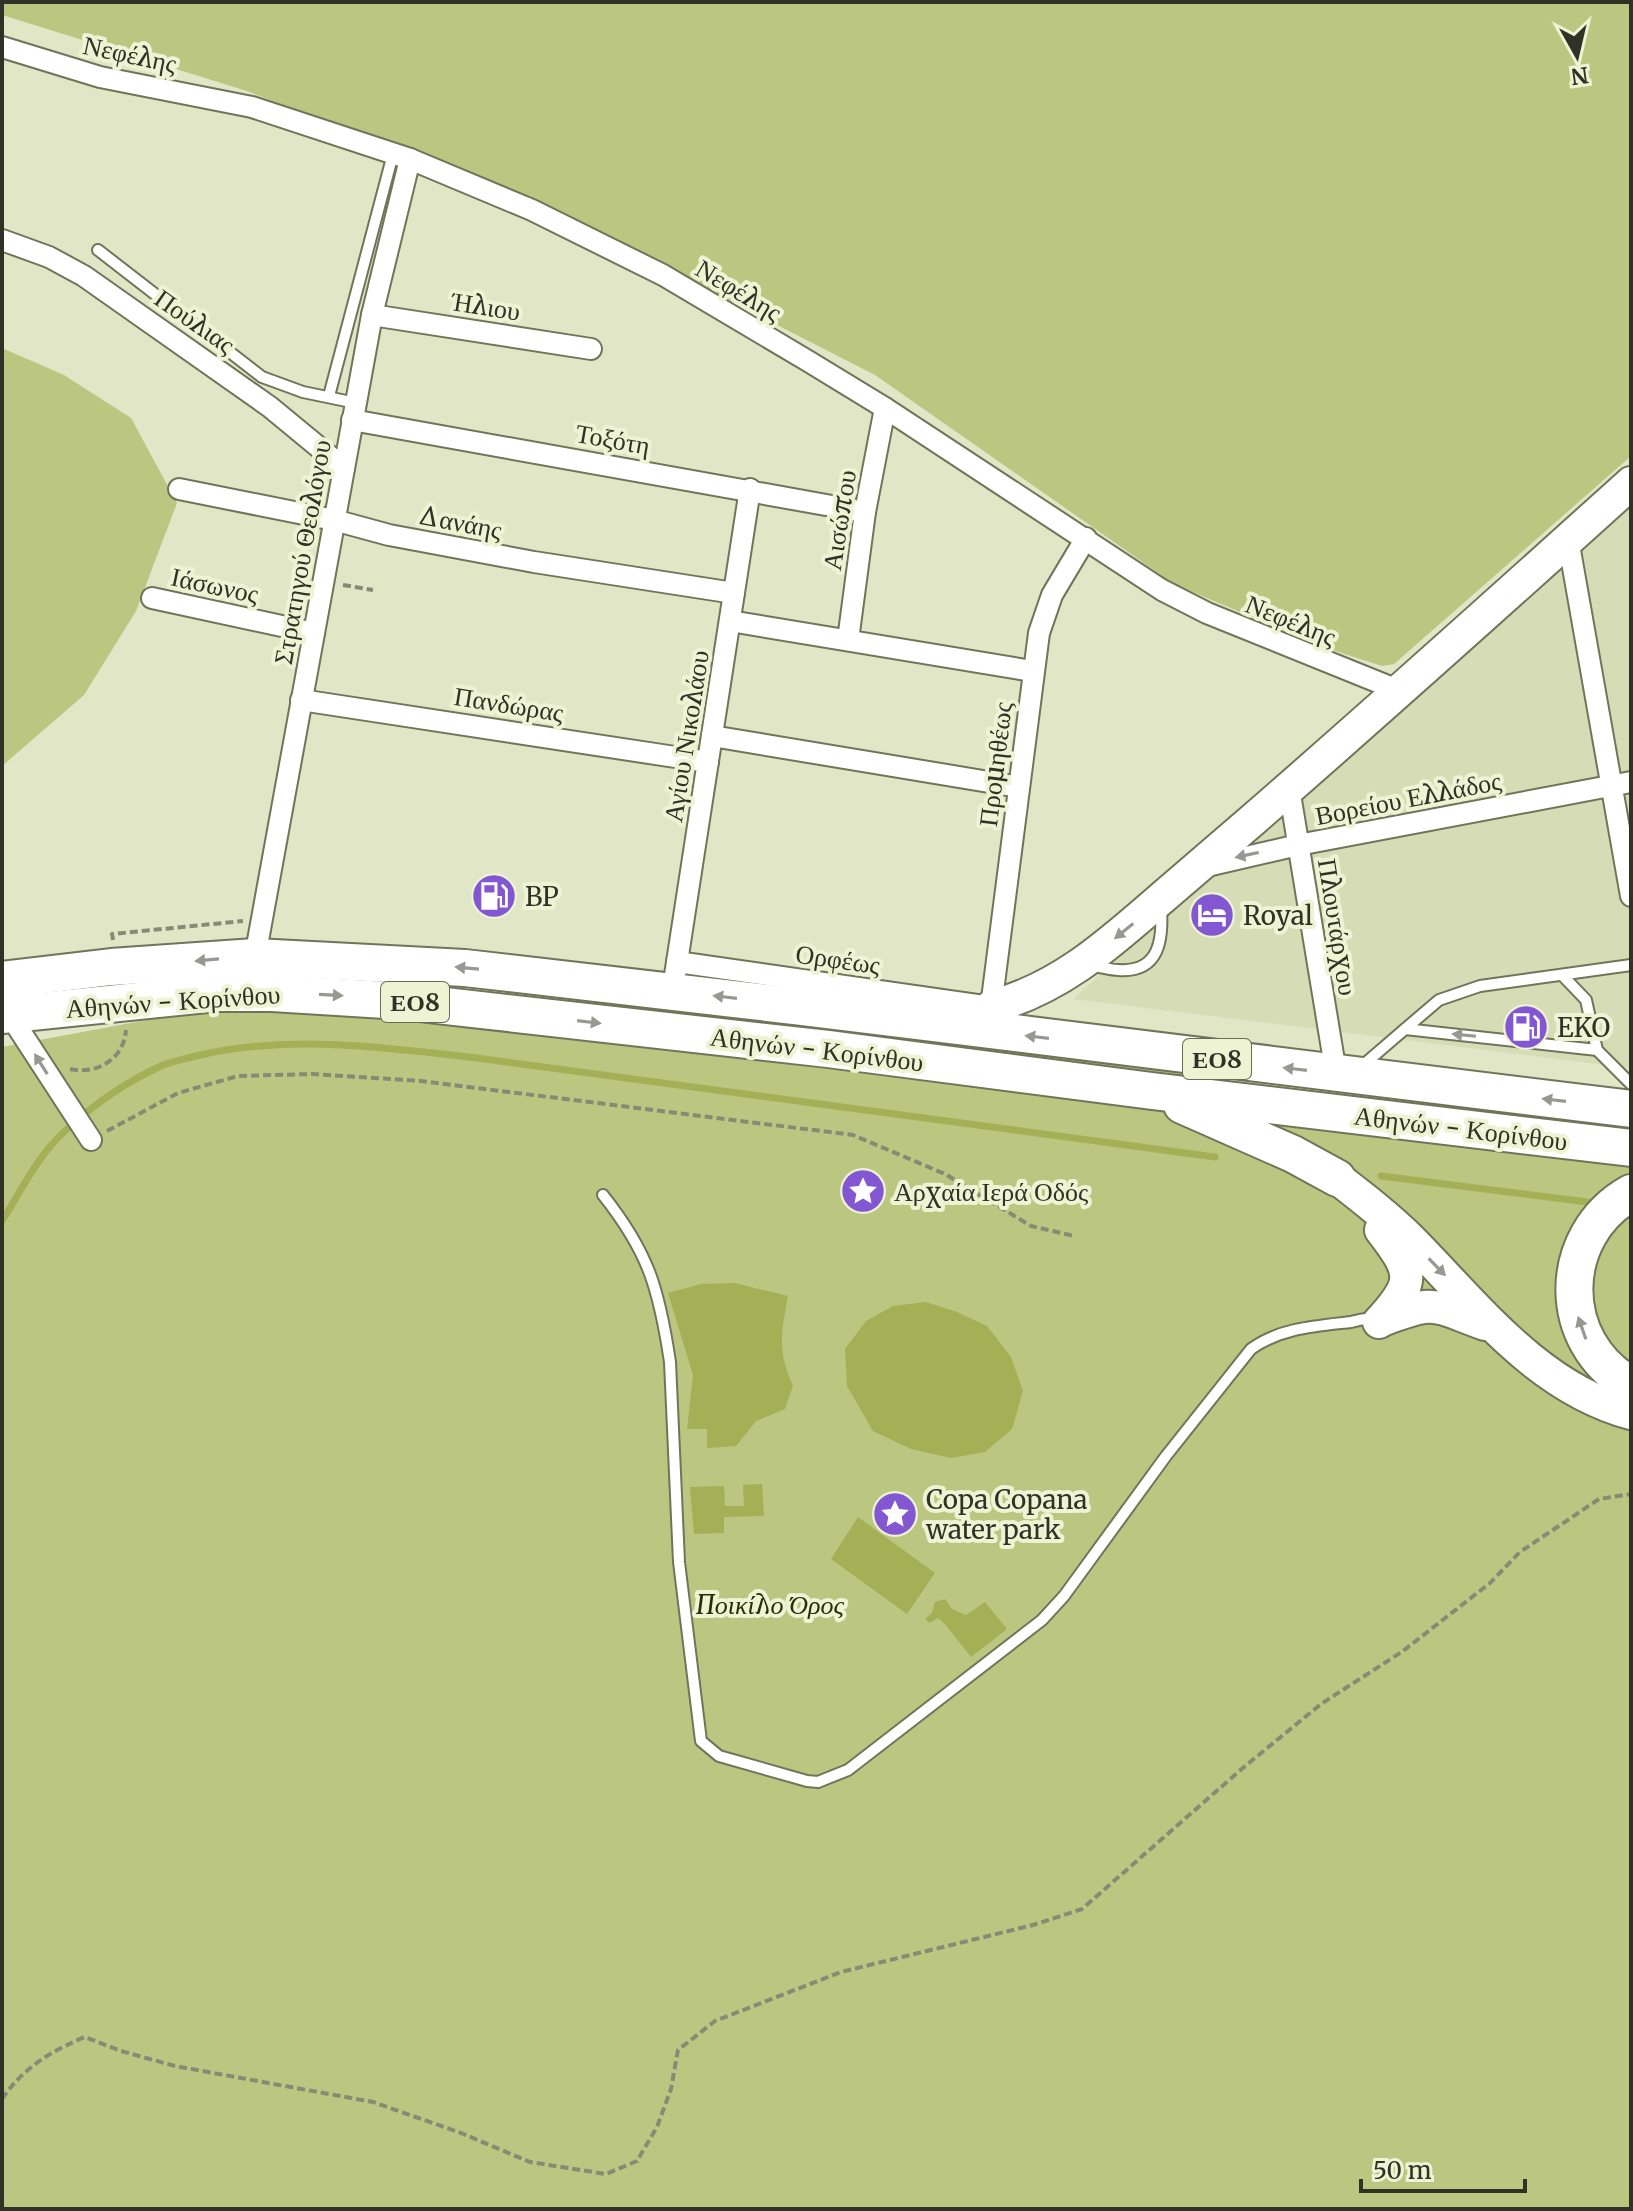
<svg xmlns="http://www.w3.org/2000/svg" width="1633" height="2211" viewBox="0 0 1633 2211" font-family="Merriweather,serif">
<style>
.built{fill:#d6ddb6}
.green{fill:#bbc681}
.water{fill:#a3b056}
.lines{fill:none;stroke-linecap:round;stroke-linejoin:round}
.stream{stroke:#a3b056;stroke-width:7}
.lane-casing{stroke:#707559;stroke-width:14}
.street-casing{stroke:#707559;stroke-width:24}
.primary-casing{stroke:#707559;stroke-width:36}
.highway-casing{stroke:#707559;stroke-width:40}
.path{stroke:#868b74;stroke-width:4;stroke-dasharray:8 4;stroke-linecap:butt}
.lane{stroke:#fff;stroke-width:10}
.street{stroke:#fff;stroke-width:20}
.primary{stroke:#fff;stroke-width:32}
.highway{stroke:#fff;stroke-width:36}
.oneway{fill:#979892}
.labels{text-anchor:middle;dominant-baseline:central;stroke-width:8;stroke-linejoin:round;paint-order:stroke}
.shield{fill:#edf3d3;stroke:#686c59;stroke-width:2}
.shield-label{font-size:24px;font-weight:bold;fill:#2f3225}
.street-label{font-size:26px;fill:#2f3225;stroke:#edf3d3}
.poi-label{font-size:26px;fill:#2f3225;stroke:#edf3d3;text-anchor:start}
.park-label{font-size:26px;font-style:italic;fill:#292e06;stroke:#edf3d3}
</style>
<rect width="100%" height="100%" fill="#e0e6c6"/>
<!-- built -->
<polygon class="built" points="1631,500 1631,1068 1073,999"/>
<!-- green -->
<g class="green">
<polygon points="2,2 1631,2 1631,456 1394,664 1382,666 1323,647 1174,584 875,375 538,203 247,91 2,15"/>
<polygon points="2,348 64,375 131,418 177,503 136,611 84,695 2,766"/>
<polygon points="851,997 1631,1168 1631,2209 2,2209 2,1047 222,1006"/>
</g>
<!-- water -->
<g class="water">
<path d="M734,1283l54,13c-7,38 -11,54 5,90l-8,23 -29,12 -20,25 -29,2v-19h-20l6,-54 -25,-82 33,-9z"/>
<polygon points="926,1302 957,1312 987,1326 1011,1357 1023,1391 1012,1429 985,1452 951,1458 911,1449 873,1431 847,1386 845,1349 866,1321 893,1306"/>
<polygon points="762,1484 764,1516 724,1517 724,1533 694,1534 690,1487 724,1486 725,1506 744,1506 743,1485"/>
<polygon points="858,1517 935,1573 907,1614 831,1559"/>
<polygon points="945,1599 952,1609 966,1615 985,1602 1007,1629 971,1657 945,1624 938,1618 930,1623 925,1619 932,1613 935,1602"/>
</g>
<g class="lines">
<!-- stream -->
<g class="stream">
<polyline points="1381,1176 1595,1203"/>
<path d="M2,1221c19,-30 36,-66 63,-90 28,-26 61,-49 96,-65 10,-5 24,-7 35,-10 92,-22 188,-9 281,2l738,99"/>
</g>
<!-- lane casing -->
<g class="lane-casing">
<g id="lane">
<polyline points="98,250 262,377 303,392 356,403"/>
<polyline points="329,396 393,154"/>
<path d="M1093,966c9,1 17,4 25,4 42,3 45,-31 43,-62"/>
<polyline points="1563,976 1586,1000 1597,1050 1631,1084"/>
<polyline points="1405,1029 1439,1000 1480,986 1631,965"/>
<polyline points="1362,1066 1405,1029 1597,1050"/>
<path d="M603,1195c46,58 56,94 67,167l9,200 22,179 18,15 88,25 11,1 30,-12 194,-150 22,-24 102,-140 85,-107c29,-21 65,-23 100,-27 10,-2 15,-5 25,-1"/>
</g>
</g>
<!-- street casing -->
<g class="street-casing">
<g id="street">
<polyline points="2,47 100,77 252,107 410,159 532,210 663,275 808,361 885,408 1162,590 1207,613 1400,691"/>
<polyline points="2,240 49,257 84,276 270,407 344,468"/>
<polyline points="372,315 591,349"/>
<polyline points="352,420 865,512"/>
<polyline points="179,489 334,520 389,535 534,562 734,593"/>
<polyline points="1568,539 1631,896"/>
<polyline points="152,598 314,633"/>
<polyline points="730,621 1032,671"/>
<polyline points="848,640 865,512 885,408"/>
<polyline points="301,700 708,762"/>
<polyline points="712,736 1019,787"/>
<polyline points="1289,788 1336,1073"/>
<polyline points="1207,866 1298,845 1631,782"/>
<polyline points="255,957 372,315 410,159"/>
<polyline points="677,962 991,1007 1039,633 1052,595 1086,538"/>
<polyline points="675,975 750,489"/>
<polyline points="9,1014 91,1140"/>
</g>
</g>
<!-- primary casing -->
<g class="primary-casing">
<g id="primary">
<path d="M991,1007c70,-19 118,-63 172,-110 30,-26 61,-52 92,-79 126,-110 251,-222 376,-335"/>
<path d="M1337,1178c26,20 52,40 75,63 65,66 126,147 219,172"/>
<path d="M1382,1320c55,-21 50,-15 103,4"/>
<path d="M1379,1322c37,-40 35,-49 2,-92"/>
</g>
</g>
<!-- highway casing -->
<g class="highway-casing">
<g id="highway">
<polyline points="2,980 111,967 255,957 465,968 803,1007 1631,1109"/>
<polyline points="2,1015 217,993 272,993 401,1001 828,1049 1152,1091 1631,1148"/>
<polyline points="1182,1105 1293,1154 1337,1178"/>
<path d="M1631,1193c-75,42 -76,150 0,192"/>
</g>
</g>
<!-- path -->
<g class="path">
<polyline points="343,585 373,590"/>
<polyline points="113,940 112,934 243,921"/>
<path d="M70,1069c27,6 54,-10 56,-39"/>
<polyline points="107,1131 178,1093 238,1076 313,1074 421,1081 853,1135 945,1174 1031,1226 1074,1236"/>
<path d="M2,2099c21,-31 49,-48 83,-62l36,14 54,15 198,36 88,31 69,29 76,12 31,-13 20,-34 14,-38 7,-39 37,-29 126,-49 192,-47 49,-16 162,-142 77,-63 82,-53 87,-68 30,-31 79,-53 32,-5"/>
</g>
<!-- lane -->
<use href="#lane" class="lane"/>
<!-- street -->
<use href="#street" class="street"/>
<!-- primary -->
<use href="#primary" class="primary"/>
<!-- highway -->
<use href="#highway" class="highway"/>
</g>
<!-- one-way arrows -->
<defs><path id="oneway-solid" d="M-6-.8H1V-3.2L6.5 0L1 3.2V.8H-6Z" transform="scale(2)"/></defs>
<g class="oneway">
<use href="#oneway-solid" transform="translate(1247 855) rotate(168)"/>
<use href="#oneway-solid" transform="translate(1124 931) rotate(141)"/>
<use href="#oneway-solid" transform="translate(207 960) rotate(175)"/>
<use href="#oneway-solid" transform="translate(467 968) rotate(-175)"/>
<use href="#oneway-solid" transform="translate(331 995) rotate(3)"/>
<use href="#oneway-solid" transform="translate(725 997) rotate(-173)"/>
<use href="#oneway-solid" transform="translate(589 1022) rotate(7)"/>
<use href="#oneway-solid" transform="translate(1464 1035) rotate(-174)"/>
<use href="#oneway-solid" transform="translate(1037 1037) rotate(-173)"/>
<use href="#oneway-solid" transform="translate(41 1064) rotate(-122)"/>
<use href="#oneway-solid" transform="translate(1295 1069) rotate(-173)"/>
<use href="#oneway-solid" transform="translate(1554 1100) rotate(-173)"/>
<use href="#oneway-solid" transform="translate(1437 1267) rotate(46)"/>
<use href="#oneway-solid" transform="translate(1582 1328) rotate(-109)"/>
</g>
<!-- icons -->
<defs>
<g id="fuel-disc" transform="scale(2.3)"><circle r="9.5" fill="#8257d1" stroke="#edf3d3"/><path d="M-5.5-6h7V0h2V4h1.3V-2.5L3-4.5l.8-.8L6-3V5H2.5V1h-1V6h-7ZM-4.2-4.7v3.2H.2V-4.7Z" fill="#fff"/></g>
<g id="hotel-disc" transform="scale(2.3)"><circle r="9.5" fill="#8257d1" stroke="#edf3d3"/><path d="M-6-4.5h1.5V1H6V5H4.5V3h-9V5H-6ZM-4 0a1.8 1.8 0 1 1 3.6 0ZM.5 0V-2.5h3Q6-2.5 6 0Z" fill="#fff"/></g>
<g id="sight-disc" transform="scale(2.3)"><circle r="9.5" fill="#8257d1" stroke="#edf3d3"/><path d="M0-6L1.8-2.2L6-1.7L2.9 1.2L3.7 5.4L0 3.3L-3.7 5.4L-2.9 1.2L-6-1.7L-1.8-2.2Z" fill="#fff"/></g>
</defs>
<g fill-rule="evenodd">
<use href="#fuel-disc" x="494" y="896"/>
<use href="#hotel-disc" x="1212" y="915"/>
<use href="#fuel-disc" x="1526" y="1027"/>
<use href="#sight-disc" x="863" y="1191"/>
<use href="#sight-disc" x="895" y="1514"/>
</g>
<g class="labels">
<!-- shield labels -->
<g class="shield">
<rect x="381" y="982" width="68" height="40" rx="6"/>
<rect x="1183" y="1039" width="68" height="40" rx="6"/>
</g>
<g class="shield-label">
<text x="415" y="1002">ΕΟ8</text>
<text x="1217" y="1059">ΕΟ8</text>
</g>
<!-- street labels -->
<g class="street-label">
<text transform="translate(130 54) rotate(12)">Νεφέλης</text>
<text transform="translate(739 290) rotate(31)">Νεφέλης</text>
<text transform="translate(486 306) rotate(9)">Ήλιου</text>
<text transform="translate(195 321) rotate(35)">Πούλιας</text>
<text transform="translate(613 439) rotate(10)">Τοξότη</text>
<text transform="translate(839 520) rotate(-81)">Αισώπου</text>
<text transform="translate(460 522) rotate(11)">Δανάης</text>
<text transform="translate(302 552) rotate(-80)">Στρατηγού Θεολόγου</text>
<text transform="translate(215 585) rotate(12)">Ιάσωνος</text>
<text transform="translate(1291 620) rotate(22)">Νεφέλης</text>
<text transform="translate(509 704) rotate(9)">Πανδώρας</text>
<text transform="translate(686 736) rotate(-81)">Αγίου Νικολάου</text>
<text transform="translate(995 764) rotate(-83)">Προμηθέως</text>
<text transform="translate(1408 798) rotate(-11)">Βορείου Ελλάδος</text>
<text transform="translate(1338 927) rotate(81)">Πλουτάρχου</text>
<text transform="translate(838 959) rotate(8)">Ορφέως</text>
<text transform="translate(173 1001) rotate(-4)">Αθηνών - Κορίνθου</text>
<text transform="translate(817 1049) rotate(7)">Αθηνών - Κορίνθου</text>
<text transform="translate(1461 1128) rotate(7)">Αθηνών - Κορίνθου</text>
</g>
<!-- poi labels -->
<g class="poi-label">
<text x="525" y="896">BP</text>
<text x="1243" y="915">Royal</text>
<text x="1557" y="1027">EKO</text>
<text x="894" y="1191">Αρχαία Ιερά Οδός</text>
<text x="926" y="1499">Copa Copana<tspan x="926" dy="30">water park</tspan></text>
</g>
<!-- park labels -->
<g class="park-label">
<text x="770" y="1604">Ποικίλο Όρος</text>
</g>
</g>
<!-- border -->
<rect width="1633" height="2211" fill="none" stroke="#2f3225" stroke-width="8"/>
<!-- north arrow -->
<g transform="translate(1577 56) rotate(172)" stroke="#edf3d3" stroke-width="6" paint-order="stroke">
<path d="M0-6L14 30L0 20L-14 30Z" fill="#2f3225"/>
<text y="-12" font-size="22" font-weight="bold" text-anchor="middle" fill="#2f3225">N</text>
</g>
<!-- scale -->
<path d="M1361 2179v12h164v-12" fill="none" stroke="#2f3225" stroke-width="4"/>
<text x="1373" y="2179" font-size="24" fill="#2f3225" stroke="#edf3d3" stroke-width="6" paint-order="stroke">50 m</text>
</svg>
